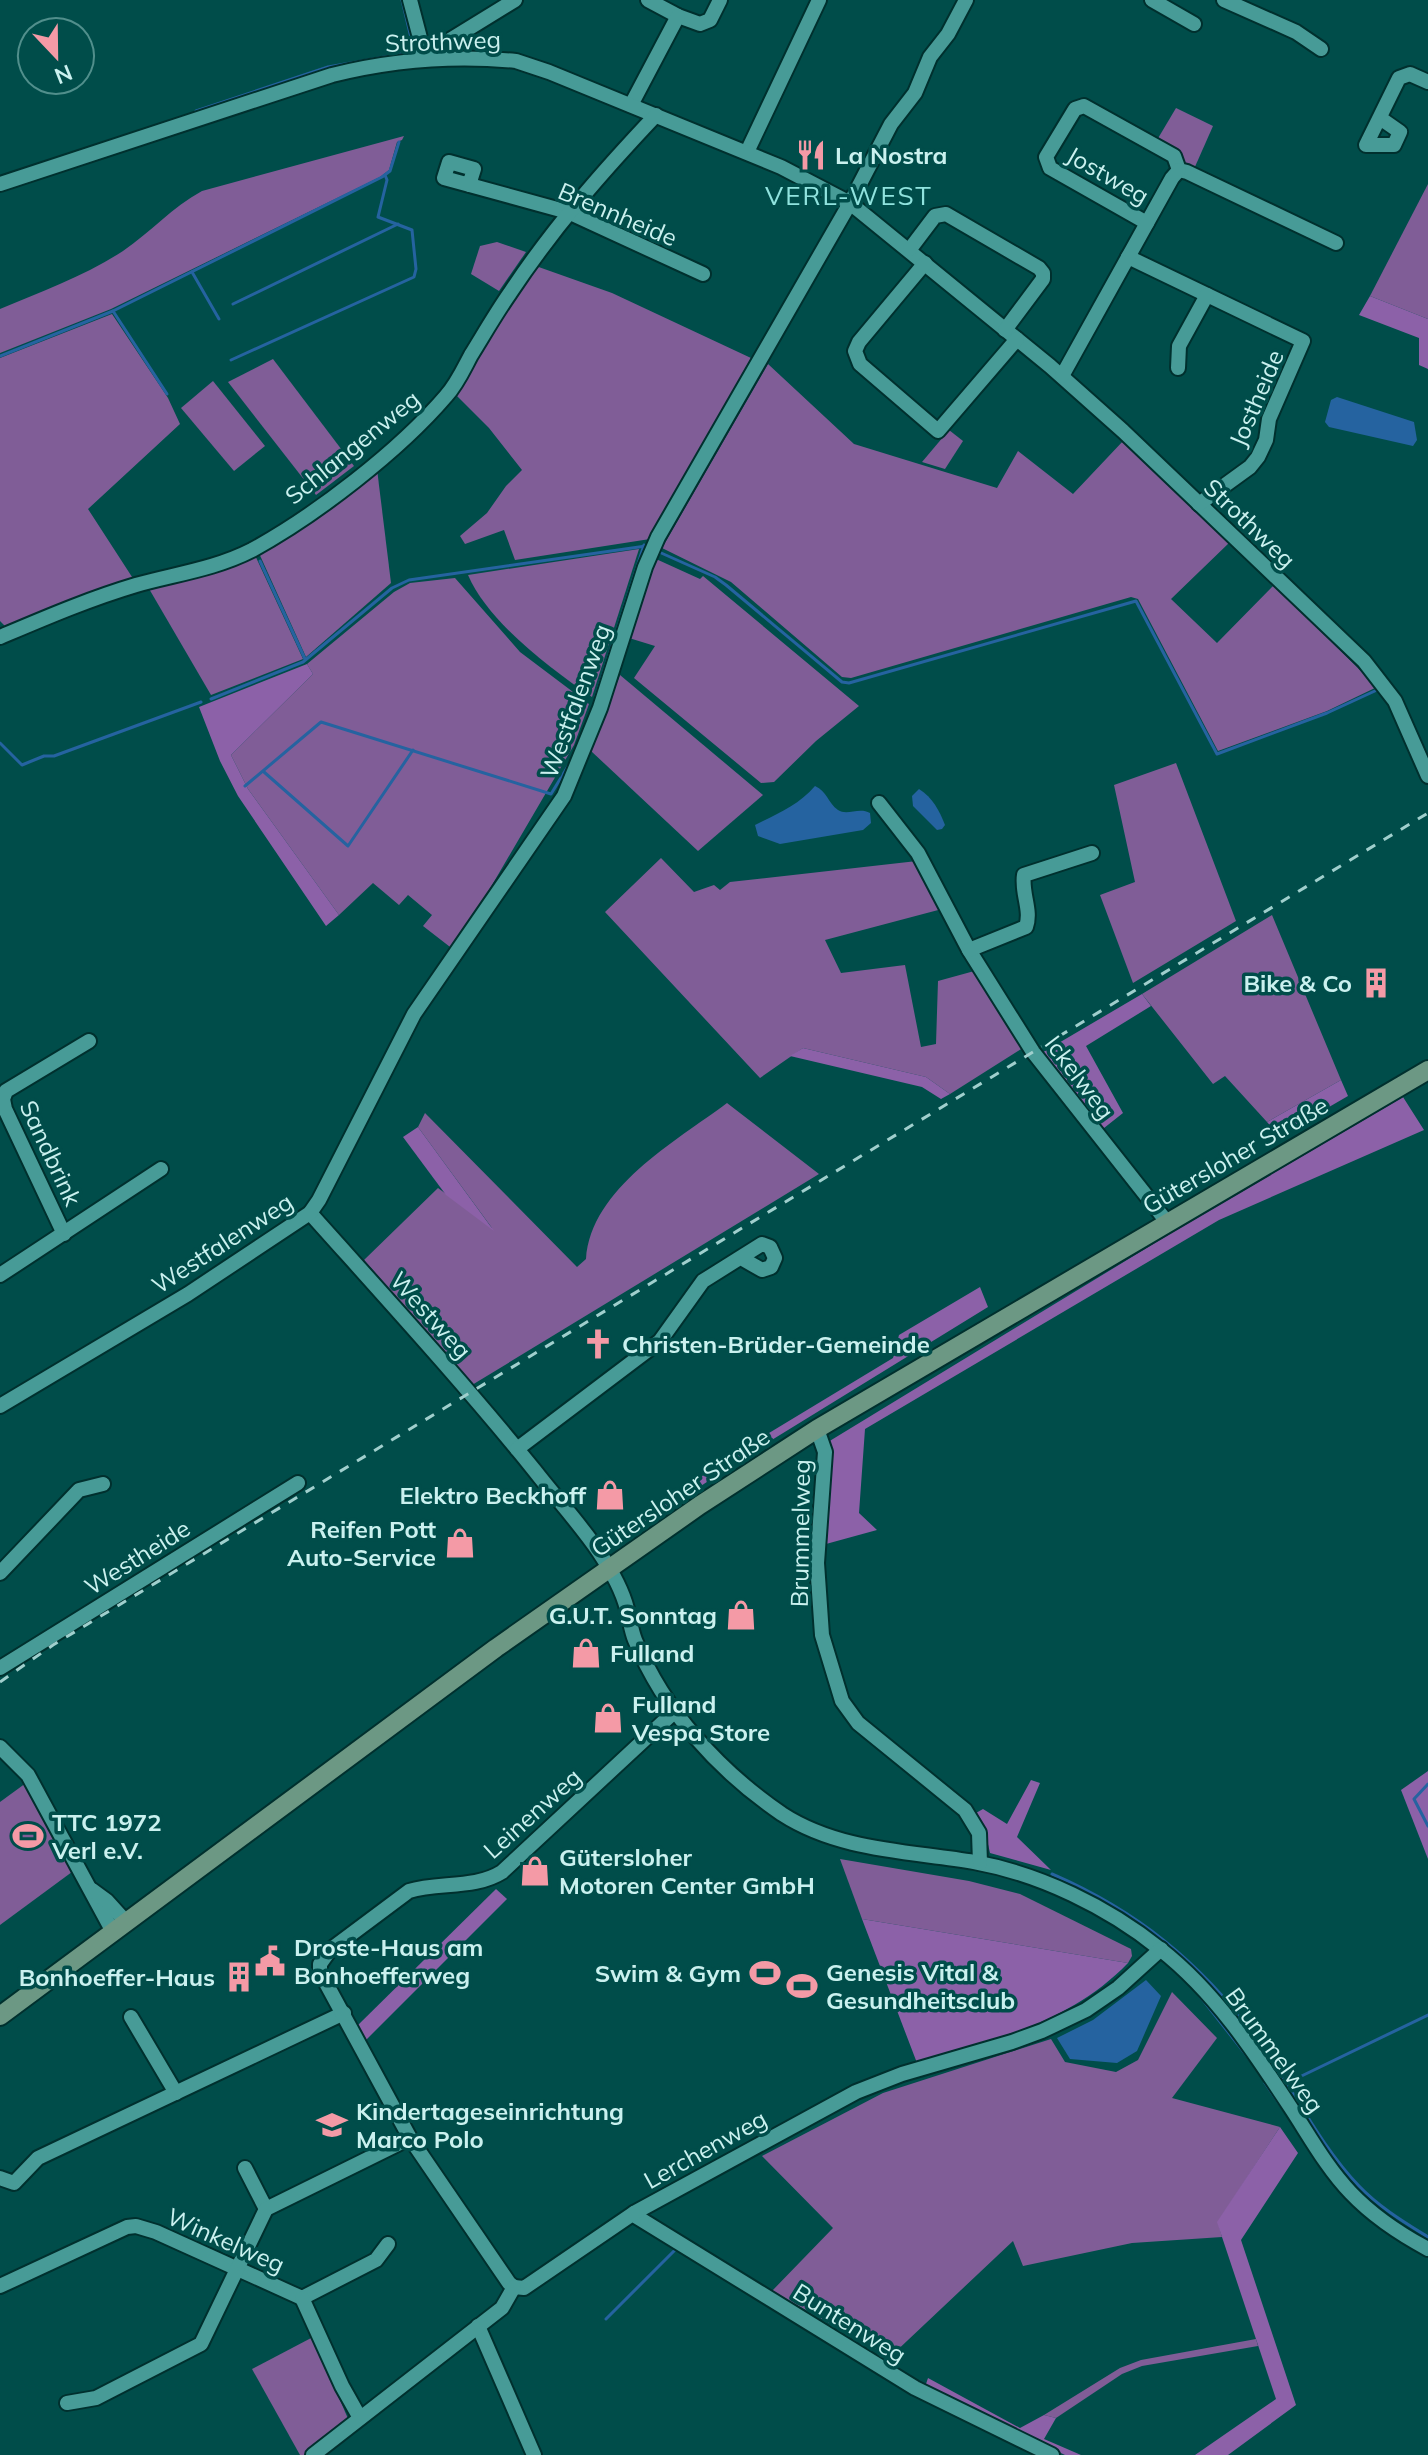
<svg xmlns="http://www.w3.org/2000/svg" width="1428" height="2455" viewBox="0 0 1428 2455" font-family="Mulish,sans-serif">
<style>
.green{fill:#805d97}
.forest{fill:#8c61a8}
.water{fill:#2563a0}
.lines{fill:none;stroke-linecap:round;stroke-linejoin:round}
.stream{stroke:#2563a0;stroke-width:3}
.street-casing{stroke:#00302e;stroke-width:18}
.secondary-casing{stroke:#00302e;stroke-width:22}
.street{stroke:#479b97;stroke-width:14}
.secondary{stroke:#6c9884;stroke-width:18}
.rail{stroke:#a0cfcd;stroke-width:3;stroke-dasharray:10 10;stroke-linecap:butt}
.labels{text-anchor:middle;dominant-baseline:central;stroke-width:7;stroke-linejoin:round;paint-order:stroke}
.street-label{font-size:24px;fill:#caf1ef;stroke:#004d4a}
.poi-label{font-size:24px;font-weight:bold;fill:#caf1ef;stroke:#004d4a;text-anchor:start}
.neighbourhood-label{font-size:26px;letter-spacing:2px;fill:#90e3de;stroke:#004d4a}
</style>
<rect width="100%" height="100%" fill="#004d4a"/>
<!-- green -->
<g class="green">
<polygon points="1176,108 1213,126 1194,169 1183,164 1157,140"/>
<path d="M404,136l-2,4 -5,2 -8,28 -9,7 -269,132 -111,44v-44c42,-18 85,-33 123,-58 28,-19 49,-44 79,-60z"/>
<polygon points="1428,184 1428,319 1370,296"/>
<polygon points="497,242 526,252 499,291 471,274 480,246"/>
<polygon points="533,265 612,293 751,358 650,539 515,560 504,530 465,544 460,536 487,513 506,486 522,470 489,428 455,394"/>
<polygon points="112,314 168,398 180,424 88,509 134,580 7,628 0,621 0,358"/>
<polygon points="273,359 354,466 316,495 228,382"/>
<polygon points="768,364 854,444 997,488 1018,451 1073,494 1124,440 1230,542 1171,599 1217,643 1274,585 1377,687 1327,711 1218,751 1138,599 1131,597 851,678 842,677 731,582 662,548"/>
<polygon points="213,381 265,446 234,471 181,408"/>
<polygon points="949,430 963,441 945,469 922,462"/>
<polygon points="377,469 391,583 306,657 258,551"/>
<path d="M639,549l-47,148c-41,-28 -104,-75 -124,-122z"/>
<polygon points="254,553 303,659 211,695 148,587"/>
<polygon points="656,559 700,579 703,576 859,706 816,741 774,782 761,783 634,678 655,646 629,638"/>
<polygon points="455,578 520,652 589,704 574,745 454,950 423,926 432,915 408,895 399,905 373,883 339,915 248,789 231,755 313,674 307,664 394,592 410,583"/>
<polygon points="620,675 763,795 698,851 591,751"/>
<polygon points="1176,763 1236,921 1133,983 1100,895 1135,882 1114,785"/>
<polygon points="661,858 694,892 714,885 720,890 730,882 917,861 942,909 825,940 841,973 905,965 921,1047 936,1044 938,981 978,970 1026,1046 950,1094 926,1077 803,1048 760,1078 605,912"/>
<polygon points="1272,915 1341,1080 1267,1122 1225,1076 1213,1084 1142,994"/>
<path d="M727,1103l92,71 -347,211 -108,-125 74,-72 54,40 -74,-101 7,-14 152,154 9,-8c5,-71 89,-117 141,-156z"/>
<polygon points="26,1783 76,1869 0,1925 0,1802"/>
<polygon points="840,1859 969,1881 1020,1894 1131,1949 1132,1956 1128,1963 862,1919"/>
<polygon points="1172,1992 1217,2038 1172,2098 1280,2127 1218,2222 1222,2237 1132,2243 1023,2266 1013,2241 890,2357 772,2291 833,2228 762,2156 883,2093 1051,2039 1065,2062 1116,2072 1138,2060"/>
<polygon points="313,2337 349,2421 304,2455 300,2455 252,2369"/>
<polygon points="1256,2339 1258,2346 1142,2366 1122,2374 1056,2418 1044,2415 1120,2368 1141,2360"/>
</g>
<!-- forest -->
<g class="forest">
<polygon points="1370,296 1428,319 1428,369 1419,365 1419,338 1359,315"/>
<polygon points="307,664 313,674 231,755 248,789 339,915 326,926 238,796 220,761 199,707"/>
<polygon points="1142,994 1151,1006 1086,1046 1123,1113 1099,1132 1040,1054"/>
<polygon points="803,1048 926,1077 950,1094 941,1099 922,1087 790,1056"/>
<polygon points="1341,1080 1348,1096 1279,1136 1267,1122"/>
<polygon points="1403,1097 1424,1130 1219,1220 865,1429 859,1513 877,1530 826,1544 830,1478 828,1442 1168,1235"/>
<polygon points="418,1127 494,1231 446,1195 403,1137"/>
<polygon points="980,1287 988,1307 749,1454 618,1541 610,1537 749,1445 893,1358 899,1335"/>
<polygon points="1428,1771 1428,1859 1401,1790"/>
<polygon points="1031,1780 1040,1783 1017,1837 1051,1870 990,1853 985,1831 976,1813 983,1809 1007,1824"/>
<polygon points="496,1889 507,1899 364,2042 356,2027"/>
<path d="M862,1919l266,44c-58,60 -134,77 -211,100z"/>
<polygon points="1280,2127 1298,2153 1241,2240 1296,2405 1228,2455 1195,2455 1276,2399 1217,2222"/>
<polygon points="928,2378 1020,2428 1044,2415 1056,2418 1044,2439 1081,2455 1065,2455 925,2387"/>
</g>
<!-- water -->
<g class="water">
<polygon points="1337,397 1414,422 1417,440 1413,446 1329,427 1325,422 1331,400"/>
<path d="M815,786c12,5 13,17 23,24 9,6 21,-3 32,3l1,10 -8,7 -83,14 -22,-8 -3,-11c22,-11 44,-20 60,-39z"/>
<path d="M919,789c14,9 20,21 26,36l-3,4 -5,1 -24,-24 -1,-10z"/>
<polygon points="1146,1980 1161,1996 1137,2051 1117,2063 1070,2059 1057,2038 1093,2020"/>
</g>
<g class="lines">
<!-- stream -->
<g class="stream">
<polyline points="196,111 328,67 407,53 412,42 402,0"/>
<polyline points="192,272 219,319"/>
<polyline points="233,304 398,224"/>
<polyline points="113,311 167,394"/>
<polyline points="0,356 113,311 382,177 390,171 399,142"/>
<polyline points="231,360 414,277 416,269 412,230 378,217 387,180 385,175"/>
<polyline points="659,552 715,577 726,585 842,682 849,683 1136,601 1217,754 1327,713 1377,690"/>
<polyline points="260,561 305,659"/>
<polyline points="596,696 644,545"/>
<polyline points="211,699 303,662 392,588 409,580 646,546"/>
<polyline points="0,743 22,765 44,756 54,756 201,702"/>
<polyline points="264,772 348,846 413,750"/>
<polyline points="245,786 321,722 551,794 570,763"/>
<polyline points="1428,1784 1414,1799 1428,1826"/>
<polyline points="823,1841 846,1848"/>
<path d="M1052,1874c85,37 148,88 203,162 36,48 62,106 104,150 20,21 45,36 69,51"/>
<polyline points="1199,1995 1251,2061"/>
<polyline points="1265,2083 1288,2116"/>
<polyline points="1287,2083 1428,2015"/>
<polyline points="656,2237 674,2248"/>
<polyline points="606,2319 676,2249"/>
</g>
<!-- street casing -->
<g class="street-casing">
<g id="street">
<polyline points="410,0 420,38 422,60"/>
<polyline points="648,0 678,16 700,24 710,20 720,0"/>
<polyline points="1152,0 1194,24"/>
<polyline points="1224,0 1296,32 1321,49"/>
<polyline points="435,59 437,48 515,0"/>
<polyline points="631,105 678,16"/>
<polyline points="1380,118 1400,132 1394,145 1366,145 1399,78 1410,74 1428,82"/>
<polyline points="747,152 819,0"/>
<path d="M0,184l332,-109c60,-15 122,-20 184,-14l33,11 232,95 69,36 200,163 73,65 241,230 31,40 33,75"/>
<polyline points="469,185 474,169 449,162 444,178 568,212 703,274"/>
<polyline points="1147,223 1050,168 1046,157 1075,109 1084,106 1174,156 1179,170 1187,172 1336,243"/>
<polyline points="910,249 935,216 946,214 1039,268 1043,273 1043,279 1005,330"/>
<polyline points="1128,257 1303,341 1269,419 1266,440 1258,457 1250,467 1199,504"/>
<polyline points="925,263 859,342 855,351 860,364 938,431 1017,339"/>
<polyline points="1178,368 1179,346 1207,295"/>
<polyline points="1062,376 1172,178 1179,170"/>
<path d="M0,637c45,-19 89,-38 136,-52 39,-11 79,-16 116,-35 64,-35 147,-99 194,-154 11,-12 18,-28 25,-41 13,-21 25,-42 39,-62 43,-65 93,-122 146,-178"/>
<polyline points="879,803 918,853 969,950 1033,1052 1167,1222"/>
<path d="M969,950l57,-23c6,-17 -5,-34 -2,-52l68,-22"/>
<path d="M310,1213c76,85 153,169 225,258 21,27 45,53 64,81 12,18 23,37 28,57 3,11 4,21 8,31 29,71 84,131 147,174 57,37 127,37 192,48 66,12 134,45 186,87 55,43 93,101 131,159 19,29 36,60 60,85 21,22 49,41 77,56"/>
<polyline points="64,1234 5,1109 3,1099 6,1091 89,1041"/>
<polyline points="0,1275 161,1169"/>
<polyline points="0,1406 188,1294 310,1213 319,1200 414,1014 564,796 600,708 645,567 658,537 850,203 891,124 915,93 930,57 948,34 966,0"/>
<polyline points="817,1429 825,1452 817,1563 822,1635 842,1701 858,1723 965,1810 979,1833 980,1863"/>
<polyline points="517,1449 660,1341 703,1281 762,1244 770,1247 775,1258 771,1267 762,1270 741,1258"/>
<polyline points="0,1573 79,1490 103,1484"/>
<polyline points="0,1668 298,1483"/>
<polyline points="0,1747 28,1775 113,1932"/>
<polyline points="92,1890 107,1901 126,1922"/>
<polyline points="131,2017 176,2093"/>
<polyline points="245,2168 266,2209"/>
<polyline points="0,2178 14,2183 38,2158 344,2013"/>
<polyline points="634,2213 637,2217 915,2388 1052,2455"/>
<polyline points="0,2286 127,2227 136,2226 156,2232 302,2298 376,2260 388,2244"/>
<path d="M514,2287l-5,-4 -99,-145 -90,-166v-8l10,-14 79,-59c30,-9 66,-2 93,-19l171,-159"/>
<polyline points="514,2287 524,2288 634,2213 856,2092 902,2074 1012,2042 1042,2031 1086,2010 1118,1988 1161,1949"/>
<polyline points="302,2298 342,2386 360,2418"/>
<polyline points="478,2326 534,2455"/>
<polyline points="67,2403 96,2398 201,2344 266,2209 410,2138"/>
<polyline points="313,2455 502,2308 514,2287"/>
</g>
</g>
<!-- secondary casing -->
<g class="secondary-casing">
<polyline id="secondary" points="0,2016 496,1648 700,1505 817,1429 1428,1070"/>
</g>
<!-- street -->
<use href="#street" class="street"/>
<!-- secondary -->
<use href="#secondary" class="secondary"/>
<!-- rail -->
<polyline class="rail" points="0,1682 53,1645 1428,813"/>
</g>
<!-- icons -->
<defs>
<g id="restaurant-bare" transform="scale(2.4)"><path d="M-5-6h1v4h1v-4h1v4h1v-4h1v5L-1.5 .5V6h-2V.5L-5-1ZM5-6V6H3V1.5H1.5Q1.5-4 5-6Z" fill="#f49aa6" stroke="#004d4a" stroke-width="2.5" paint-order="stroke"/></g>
<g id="building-bare" transform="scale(2.4)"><path d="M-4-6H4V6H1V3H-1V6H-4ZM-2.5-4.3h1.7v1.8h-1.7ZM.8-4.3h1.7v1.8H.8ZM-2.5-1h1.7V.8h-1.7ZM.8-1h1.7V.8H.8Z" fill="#f49aa6" stroke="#004d4a" stroke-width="2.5" paint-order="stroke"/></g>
<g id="church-bare" transform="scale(2.4)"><path d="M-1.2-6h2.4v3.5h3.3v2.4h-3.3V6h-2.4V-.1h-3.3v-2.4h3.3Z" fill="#f49aa6" stroke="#004d4a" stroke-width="2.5" paint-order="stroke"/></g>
<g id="shop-bare" transform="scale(2.4)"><path d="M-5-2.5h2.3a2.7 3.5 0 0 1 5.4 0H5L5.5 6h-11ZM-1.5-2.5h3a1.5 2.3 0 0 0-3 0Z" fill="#f49aa6" stroke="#004d4a" stroke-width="2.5" paint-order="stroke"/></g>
<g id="stadium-bare" transform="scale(2.4)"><path d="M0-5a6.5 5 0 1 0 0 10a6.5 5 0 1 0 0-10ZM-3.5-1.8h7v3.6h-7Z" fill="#f49aa6" stroke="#004d4a" stroke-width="2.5" paint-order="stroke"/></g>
<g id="civic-bare" transform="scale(2.4)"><path d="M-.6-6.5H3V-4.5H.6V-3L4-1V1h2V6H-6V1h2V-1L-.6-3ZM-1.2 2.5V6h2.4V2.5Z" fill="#f49aa6" stroke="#004d4a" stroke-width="2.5" paint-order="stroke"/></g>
<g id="school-bare" transform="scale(2.4)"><path d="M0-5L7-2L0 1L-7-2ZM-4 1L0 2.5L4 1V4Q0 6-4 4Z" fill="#f49aa6" stroke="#004d4a" stroke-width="2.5" paint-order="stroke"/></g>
</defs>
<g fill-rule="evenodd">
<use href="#restaurant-bare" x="811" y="155"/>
<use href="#building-bare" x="1376" y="983"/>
<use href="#church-bare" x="598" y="1344"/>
<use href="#shop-bare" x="610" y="1495"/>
<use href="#shop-bare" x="460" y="1543"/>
<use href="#shop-bare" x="741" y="1615"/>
<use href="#shop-bare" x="586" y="1653"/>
<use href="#shop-bare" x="608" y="1718"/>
<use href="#stadium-bare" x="28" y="1836"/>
<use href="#shop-bare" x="535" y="1871"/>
<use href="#civic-bare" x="270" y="1961"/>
<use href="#stadium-bare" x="765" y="1973"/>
<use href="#building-bare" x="239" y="1977"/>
<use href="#stadium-bare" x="802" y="1986"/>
<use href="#school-bare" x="332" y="2125"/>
</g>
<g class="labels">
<!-- street labels -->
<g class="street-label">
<text transform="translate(443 41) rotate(-2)">Strothweg</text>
<text transform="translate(1108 175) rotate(30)">Jostweg</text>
<text transform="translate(618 214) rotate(23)">Brennheide</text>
<text transform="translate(1256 398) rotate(-67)">Jostheide</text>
<text transform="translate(352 447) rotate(-39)">Schlangenweg</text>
<text transform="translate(1250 523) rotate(44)">Strothweg</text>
<text transform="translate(575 701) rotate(-70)">Westfalenweg</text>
<text transform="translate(1080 1077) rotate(53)">Ickelweg</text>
<text transform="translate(51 1153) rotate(65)">Sandbrink</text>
<text transform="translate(1235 1155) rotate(-30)">Gütersloher Straße</text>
<text transform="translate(222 1243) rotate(-33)">Westfalenweg</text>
<text transform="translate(431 1315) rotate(48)">Westweg</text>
<text transform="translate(680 1492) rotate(-34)">Gütersloher Straße</text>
<text transform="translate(800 1533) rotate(-89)">Brummelweg</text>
<text transform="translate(137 1557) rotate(-32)">Westheide</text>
<text transform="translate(532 1813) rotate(-42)">Leinenweg</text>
<text transform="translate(1275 2050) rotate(54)">Brummelweg</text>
<text transform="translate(705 2149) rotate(-29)">Lerchenweg</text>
<text transform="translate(226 2240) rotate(24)">Winkelweg</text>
<text transform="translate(850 2323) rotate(32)">Buntenweg</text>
</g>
<!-- poi labels -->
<g class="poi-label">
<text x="835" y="155">La Nostra</text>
<text x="1352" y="983" text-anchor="end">Bike &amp; Co</text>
<text x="622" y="1344">Christen-Brüder-Gemeinde</text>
<text x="586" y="1495" text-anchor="end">Elektro Beckhoff</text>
<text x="436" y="1529" text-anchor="end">Reifen Pott<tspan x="436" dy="28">Auto-Service</tspan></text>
<text x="717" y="1615" text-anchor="end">G.U.T. Sonntag</text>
<text x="610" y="1653">Fulland</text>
<text x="632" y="1704">Fulland<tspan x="632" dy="28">Vespa Store</tspan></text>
<text x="52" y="1822">TTC 1972<tspan x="52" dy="28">Verl e.V.</tspan></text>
<text x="559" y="1857">Gütersloher<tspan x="559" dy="28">Motoren Center GmbH</tspan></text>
<text x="294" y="1947">Droste-Haus am<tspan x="294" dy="28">Bonhoefferweg</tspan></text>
<text x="826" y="1972">Genesis Vital &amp;<tspan x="826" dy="28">Gesundheitsclub</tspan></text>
<text x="741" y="1973" text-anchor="end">Swim &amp; Gym</text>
<text x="215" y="1977" text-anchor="end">Bonhoeffer-Haus</text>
<text x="356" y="2111">Kindertageseinrichtung<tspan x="356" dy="28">Marco Polo</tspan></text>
</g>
<!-- neighbourhood labels -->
<g class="neighbourhood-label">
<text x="849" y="195">VERL-WEST</text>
</g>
</g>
<!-- north arrow -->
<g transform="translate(56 56) rotate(158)"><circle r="38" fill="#004d4a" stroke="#518f8c" stroke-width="2"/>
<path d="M0-6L14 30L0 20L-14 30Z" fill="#f49aa6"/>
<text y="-12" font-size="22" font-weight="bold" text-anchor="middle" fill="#caf1ef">N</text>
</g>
</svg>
